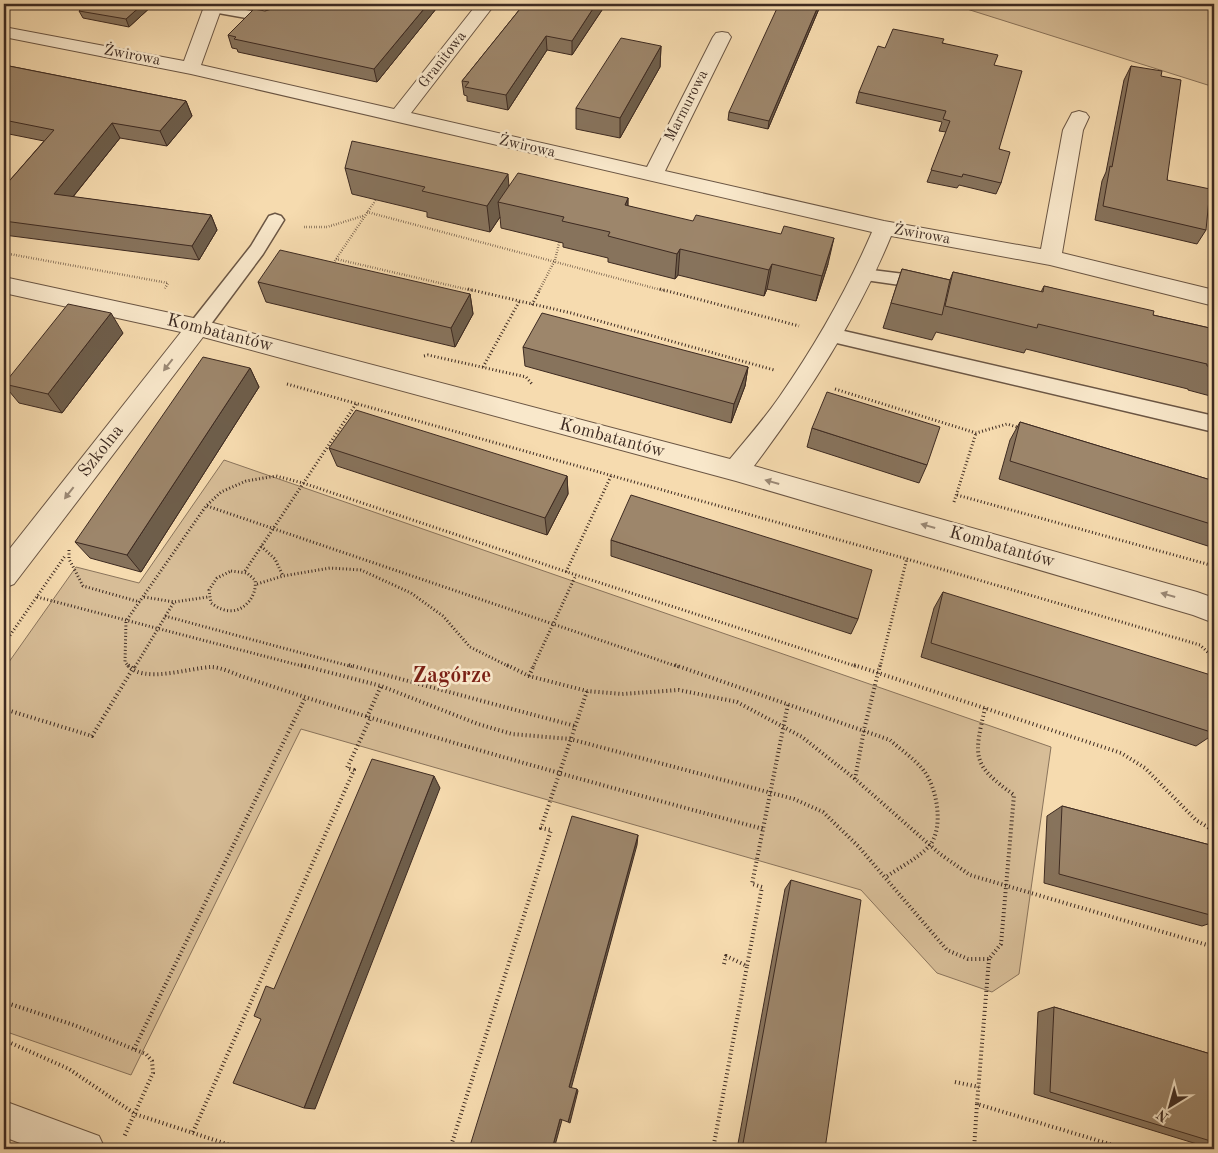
<svg xmlns="http://www.w3.org/2000/svg" width="1218" height="1153" viewBox="0 0 1218 1153" font-family="'Old Standard TT',serif">
<style>
.green{fill:#d7bd97;stroke:#8a745c}
.lines{fill:none;stroke-linecap:round;stroke-linejoin:round}
.service-casing{stroke:#6b5644;stroke-width:3}
.minor-casing{stroke:#6b5644;stroke-width:2}
.tertiary-casing{stroke:#6b5644;stroke-width:2}
.path-far2{stroke:#3d2a21;stroke-width:2.5;stroke-dasharray:0.5 2;stroke-linecap:butt}
.path-far1{stroke:#3d2a21;stroke-width:3;stroke-dasharray:1 2.5;stroke-linecap:butt}
.path{stroke:#3d2a21;stroke-width:4;stroke-dasharray:1 3;stroke-linecap:butt}
.service{fill:#f9e8cb;fill-rule:evenodd}
.minor{fill:#f9e8cb;fill-rule:evenodd}
.tertiary{fill:#f9e8cb;fill-rule:evenodd}
.wall{fill:#87735c;stroke:#3d2a21}
.shaded-wall{fill:#6e5e4b;stroke:#3d2a21}
.building{fill:#9d866b;stroke:#3d2a21}
.oneway{fill:#9b8976}
.labels{text-anchor:middle;dominant-baseline:central;stroke-width:5;stroke-linejoin:round;paint-order:stroke}
.far-street-label{font-size:15px;fill:#3d2a21;stroke:#f9e8cb}
.street-label{font-size:18px;fill:#3d2a21;stroke:#f9e8cb}
.district-label{font-size:22px;font-weight:bold;fill:#7a1f14;stroke:#f9e8cb}
</style>
<rect width="100%" height="100%" fill="#f6dbaf"/>
<filter id="stains"><feTurbulence type="fractalNoise" baseFrequency=".004" numOctaves="4"/><feColorMatrix values="0 0 0 0 .2 0 0 0 0 .09 0 0 0 0 .02 0 0 0 .5 -.17"/></filter>
<radialGradient id="worn" r=".72"><stop offset=".6" stop-color="#630" stop-opacity="0"/><stop offset="1" stop-color="#630" stop-opacity=".3"/></radialGradient>
<!-- green -->
<g class="green">
<polygon points="951,4 1214,4 1214,87"/>
<polygon points="224,460 1051,747 1019,974 992,992 937,973 861,890 301,729 131,1075 4,1031 4,669 76,567 139,583"/>
</g>
<g class="lines">
<!-- service casing -->
<g class="service-casing">
<g id="service">
<polygon points="212,4 269,14 274,15 276,18 274,21 269,22 207,11 205,8 207,5"/>
<polygon points="275,214 281,216 284,220 263,254 205,332 198,334 191,332 189,327 191,322 251,246 269,216"/>
<polygon points="864,269 928,277 934,279 937,283 934,287 928,289 858,279 855,275 858,271"/>
<polygon points="831,328 1214,416 1214,432 824,340 821,335 824,330"/>
</g>
</g>
<!-- minor casing -->
<g class="minor-casing">
<path id="minor" d="M205,4h18l-22,61 193,44 83,-105h18l-84,109 236,54 66,-130 3,-4 6,-1 6,1 3,4 -66,134 219,50 157,28 22,-119 9,-17 7,-2 7,2 3,4 -6,13 -21,123 152,37v16l-164,-41 -159,-29c-34,83 -83,158 -137,230l443,126 17,6v25l-21,-8 -457,-134 -533,-144 -189,247 -10,4v-32l177,-224 -177,-39v-16l194,42 532,140c17,-21 35,-41 50,-63 36,-52 67,-106 92,-164l-681,-158 -187,-37v-10l180,34z"/>
</g>
<!-- tertiary casing -->
<g class="tertiary-casing">
<polygon id="tertiary" points="4,1101 99,1136 105,1149 36,1149 4,1137"/>
</g>
<!-- path-far2 -->
<g class="path-far2">
<polyline points="367,212 665,291"/>
<polyline points="304,227 327,227 363,216"/>
<polyline points="4,253 168,283 164,290"/>
<polyline points="336,259 474,291"/>
<polyline points="332,265 377,198"/>
<polyline points="539,291 555,260 560,239"/>
</g>
<!-- path-far1 -->
<g class="path-far1">
<polyline points="468,289 571,313 774,370"/>
<polyline points="660,289 799,326"/>
<polyline points="532,305 540,289"/>
<polyline points="424,356 428,355 526,377 532,384"/>
<polyline points="483,367 519,302"/>
<polyline points="287,384 907,559 1200,645 1214,658"/>
<polyline points="835,389 976,433 1007,424 1020,428"/>
<polyline points="957,495 1214,566"/>
<polyline points="954,502 976,433"/>
<polyline points="207,506 679,667"/>
<polyline points="261,546 275,559 283,576"/>
<polyline points="69,550 69,559 83,586 140,602"/>
<path d="M231,571l16,2 8,7c3,17 -14,37 -33,29 -4,-1 -8,-4 -11,-6l-2,-13 8,-12z"/>
<polyline points="245,571 356,404"/>
<polyline points="566,572 611,476"/>
<polyline points="257,584 283,576 330,568 361,570 411,593 443,616 470,647 510,667"/>
<polyline points="37,597 306,667"/>
<polyline points="144,597 174,602 208,597"/>
<polyline points="165,616 353,667"/>
<polyline points="4,644 65,556"/>
<polyline points="129,667 125,662 126,621 206,506 221,492 246,481 276,476 303,483 576,575 858,667"/>
<polyline points="135,667 174,602"/>
<polyline points="533,667 576,575"/>
<polyline points="880,667 907,558"/>
</g>
<!-- path -->
<g class="path">
<path d="M128,665c14,19 61,3 83,2 11,0 25,8 36,11 170,57 343,104 516,151"/>
<path d="M301,665l80,21 97,38 34,10 58,5 224,60 29,13 35,34 89,104 21,9h21l12,-15 13,-149c-43,-31 -40,-38 -29,-87"/>
<polyline points="349,665 575,726"/>
<polyline points="507,665 529,676 587,691 622,694 679,690 737,702 802,737 855,779 940,854 970,875 1214,947"/>
<path d="M675,665l215,75c11,10 25,19 34,31 13,17 20,56 6,74 -11,13 -30,22 -44,32"/>
<polyline points="854,665 1121,753 1145,768 1196,820 1214,831"/>
<polyline points="529,676 534,665"/>
<polyline points="4,709 92,736 135,665"/>
<polyline points="367,717 381,686"/>
<polyline points="855,779 864,730 880,665"/>
<polyline points="989,959 977,1104 1126,1149"/>
<polyline points="724,964 726,956 747,966 762,887 752,884 788,704"/>
<polyline points="4,1002 74,1025 146,1054 152,1061 153,1073 124,1137"/>
<polyline points="4,1040 69,1069 135,1114 242,1149"/>
<polyline points="134,1049 305,698"/>
<polyline points="955,1082 979,1087"/>
<polyline points="193,1132 354,770 347,768 370,719"/>
<polyline points="450,1149 551,830 541,828 587,691"/>
<polyline points="713,1149 747,966"/>
<polyline points="974,1149 977,1104"/>
</g>
<!-- service -->
<use href="#service" class="service"/>
<!-- minor -->
<use href="#minor" class="minor"/>
<!-- tertiary -->
<use href="#tertiary" class="tertiary"/>
</g>
<!-- wall -->
<g class="wall">
<polygon points="87,4 154,4 129,27 83,18 79,11"/>
<polygon points="263,4 440,4 377,82 238,52 237,49 232,48 228,35 265,11 268,10 266,4"/>
<polygon points="524,4 606,4 572,55 547,50 508,110 467,101 467,96 464,95 462,81"/>
<polygon points="821,4 768,129 728,120 729,112"/>
<polygon points="943,43 994,65 1001,183 996,194 959,185 957,188 927,182 946,132 939,131 942,122 856,103 859,92 885,48"/>
<polygon points="661,46 660,67 620,138 576,129 576,108"/>
<polygon points="4,65 186,101 192,116 167,146 120,138 73,197 211,215 217,230 199,260 4,235 4,187 44,141 4,133"/>
<polygon points="1131,66 1161,76 1167,180 1206,230 1197,244 1095,220 1102,181 1106,172 1124,80"/>
<polygon points="345,168 628,198 628,206 828,264 816,301 767,289 764,296 678,275 675,279 608,262 608,258 563,247 563,243 501,228 500,217 490,232 427,217 427,212 352,194"/>
<polygon points="902,269 950,280 953,272 1041,292 1044,286 1153,315 1214,329 1214,397 1188,390 1188,389 1026,349 1024,353 936,332 932,340 883,328"/>
<polygon points="258,282 470,294 473,314 455,347 266,302"/>
<polygon points="123,333 62,413 19,403 4,385"/>
<polygon points="523,347 748,367 745,386 731,423 525,366"/>
<polygon points="250,368 259,387 141,572 90,558 75,542"/>
<polygon points="1020,422 1214,481 1214,548 999,479 1010,440"/>
<polygon points="812,428 927,465 919,483 807,447"/>
<polygon points="329,448 567,476 568,494 547,535 337,466"/>
<polygon points="611,540 858,619 851,634 611,556"/>
<polygon points="943,592 1214,734 1196,746 921,657 934,608"/>
<polygon points="1062,806 1214,846 1214,922 1202,926 1044,883 1047,816"/>
<polygon points="791,880 825,1149 737,1149 785,889"/>
<polygon points="1054,1007 1214,1055 1214,1148 1210,1148 1034,1094 1038,1012"/>
</g>
<!-- shaded-wall -->
<g class="shaded-wall">
<polygon points="143,4 154,4 129,27 126,19"/>
<polygon points="428,4 440,4 377,82 374,69"/>
<polygon points="596,4 606,4 572,55 572,41"/>
<polygon points="819,4 821,4 768,129 769,121"/>
<polygon points="546,36 547,50 508,110 506,95"/>
<polygon points="661,46 660,67 620,138 620,118"/>
<polygon points="186,101 192,116 167,146 160,131"/>
<polygon points="112,123 120,138 63,209 54,194"/>
<polygon points="508,174 510,200 498,202 500,217 490,232 487,206"/>
<polygon points="628,198 627,224 625,205"/>
<polygon points="211,215 217,230 199,260 192,246"/>
<polygon points="834,238 828,264 816,301 822,276"/>
<polygon points="680,249 678,275 675,279 677,254"/>
<polygon points="772,264 767,289 764,296 769,270"/>
<polygon points="470,294 473,314 455,347 451,328"/>
<polygon points="111,313 123,333 62,413 48,394"/>
<polygon points="748,367 745,386 731,423 734,404"/>
<polygon points="250,368 259,387 141,572 127,555"/>
<polygon points="567,476 568,494 547,535 545,518"/>
<polygon points="4,481 7,485 4,489"/>
<polygon points="434,776 440,788 315,1109 304,1108"/>
<polygon points="638,835 637,845 571,1089 569,1087"/>
<polygon points="577,1089 578,1091 570,1123 568,1122"/>
<polygon points="560,1119 562,1120 554,1149 552,1149"/>
</g>
<!-- building -->
<g class="building">
<polygon points="87,4 143,4 126,19 79,11"/>
<polygon points="273,4 428,4 374,69 234,39 236,37 228,35 254,9 265,11 272,9"/>
<polygon points="524,4 596,4 572,41 546,36 506,95 465,87 469,82 462,81"/>
<polygon points="779,4 819,4 769,121 729,112"/>
<polygon points="893,29 944,39 942,43 998,55 994,65 1022,71 999,149 1010,152 1001,183 963,174 962,177 931,170 950,121 943,119 946,111 859,92 878,46 885,48"/>
<polygon points="621,38 661,46 620,118 576,108"/>
<polygon points="4,65 186,101 160,131 112,123 54,194 211,215 192,246 4,221 4,187 54,130 4,120"/>
<polygon points="1131,66 1162,71 1161,76 1181,80 1167,180 1210,189 1206,230 1103,206 1110,166 1112,167"/>
<polygon points="352,141 508,174 487,206 422,191 425,187 345,168"/>
<polygon points="518,173 628,198 625,205 693,221 696,215 781,234 784,226 834,238 822,276 772,264 769,270 680,249 677,254 608,236 610,232 562,221 564,217 498,202"/>
<polygon points="280,250 470,294 451,328 258,282"/>
<polygon points="902,269 950,280 942,315 891,303"/>
<polygon points="953,272 1043,292 1044,286 1154,311 1153,315 1214,329 1214,368 1207,366 1207,364 1038,324 1037,328 945,306"/>
<polygon points="68,304 111,313 48,394 4,384"/>
<polygon points="542,313 748,367 734,404 523,347"/>
<polygon points="203,357 250,368 127,555 75,542"/>
<polygon points="827,392 940,427 927,465 812,428"/>
<polygon points="356,410 567,476 545,518 329,448"/>
<polygon points="1020,422 1214,481 1214,525 1010,461"/>
<polygon points="631,495 872,570 858,619 611,540"/>
<polygon points="943,592 1214,676 1214,733 931,643"/>
<polygon points="372,759 434,776 304,1108 233,1083 261,1019 254,1016 266,986 274,989"/>
<polygon points="1062,806 1214,846 1214,916 1059,874"/>
<polygon points="572,816 638,835 569,1087 577,1089 568,1122 560,1119 552,1149 469,1149"/>
<polygon points="791,880 861,900 825,1149 742,1149"/>
<polygon points="1054,1007 1214,1055 1214,1142 1050,1092"/>
</g>
<!-- one-way arrows -->
<defs><path id="oneway-solid" d="M-6-.8H1V-3.2L6.5 0L1 3.2V.8H-6Z" transform="scale(1.25)"/></defs>
<g class="oneway">
<use href="#oneway-solid" transform="translate(168 365) rotate(128)"/>
<use href="#oneway-solid" transform="translate(772 482) rotate(-164)"/>
<use href="#oneway-solid" transform="translate(69 493) rotate(128)"/>
<use href="#oneway-solid" transform="translate(928 526) rotate(-164)"/>
<use href="#oneway-solid" transform="translate(1168 595) rotate(-164)"/>
</g>
<g class="labels">
<!-- far-street labels -->
<g class="far-street-label">
<text transform="translate(132 56) rotate(11)">Żwirowa</text>
<text transform="translate(443 60) rotate(-52)">Granitowa</text>
<text transform="translate(687 106) rotate(-63)">Marmurowa</text>
<text transform="translate(527 147) rotate(13)">Żwirowa</text>
<text transform="translate(922 235) rotate(10)">Żwirowa</text>
</g>
<!-- street labels -->
<g class="street-label">
<text transform="translate(220 333) rotate(14)">Kombatantów</text>
<text transform="translate(612 438) rotate(15)">Kombatantów</text>
<text transform="translate(101 451) rotate(-52)">Szkolna</text>
<text transform="translate(1002 547) rotate(16)">Kombatantów</text>
</g>
<!-- district labels -->
<g class="district-label">
<text x="452" y="676">Zagórze</text>
</g>
</g>
<!-- margin -->
<rect width="1218" height="1153" fill="none" stroke="#f6dbaf" stroke-width="20"/>
<rect x="5" y="5" width="1208" height="1143" fill="none" stroke="#3d2a21" stroke-width="2.5"/>
<rect x="10" y="10" width="1198" height="1133" fill="none" stroke="#3d2a21"/>
<!-- north arrow -->
<g transform="translate(1170 1106) rotate(217)" stroke="#f9e8cb" stroke-width="4" paint-order="stroke">
<path d="M0-4L9 19L0 12L-9 19Z" fill="#3d2a21"/>
<text y="-8" font-size="14" font-weight="bold" text-anchor="middle" fill="#3d2a21">N</text>
</g>
<rect width="100%" height="100%" filter="url(#stains)"/>
<rect width="100%" height="100%" fill="url(#worn)"/>
</svg>
